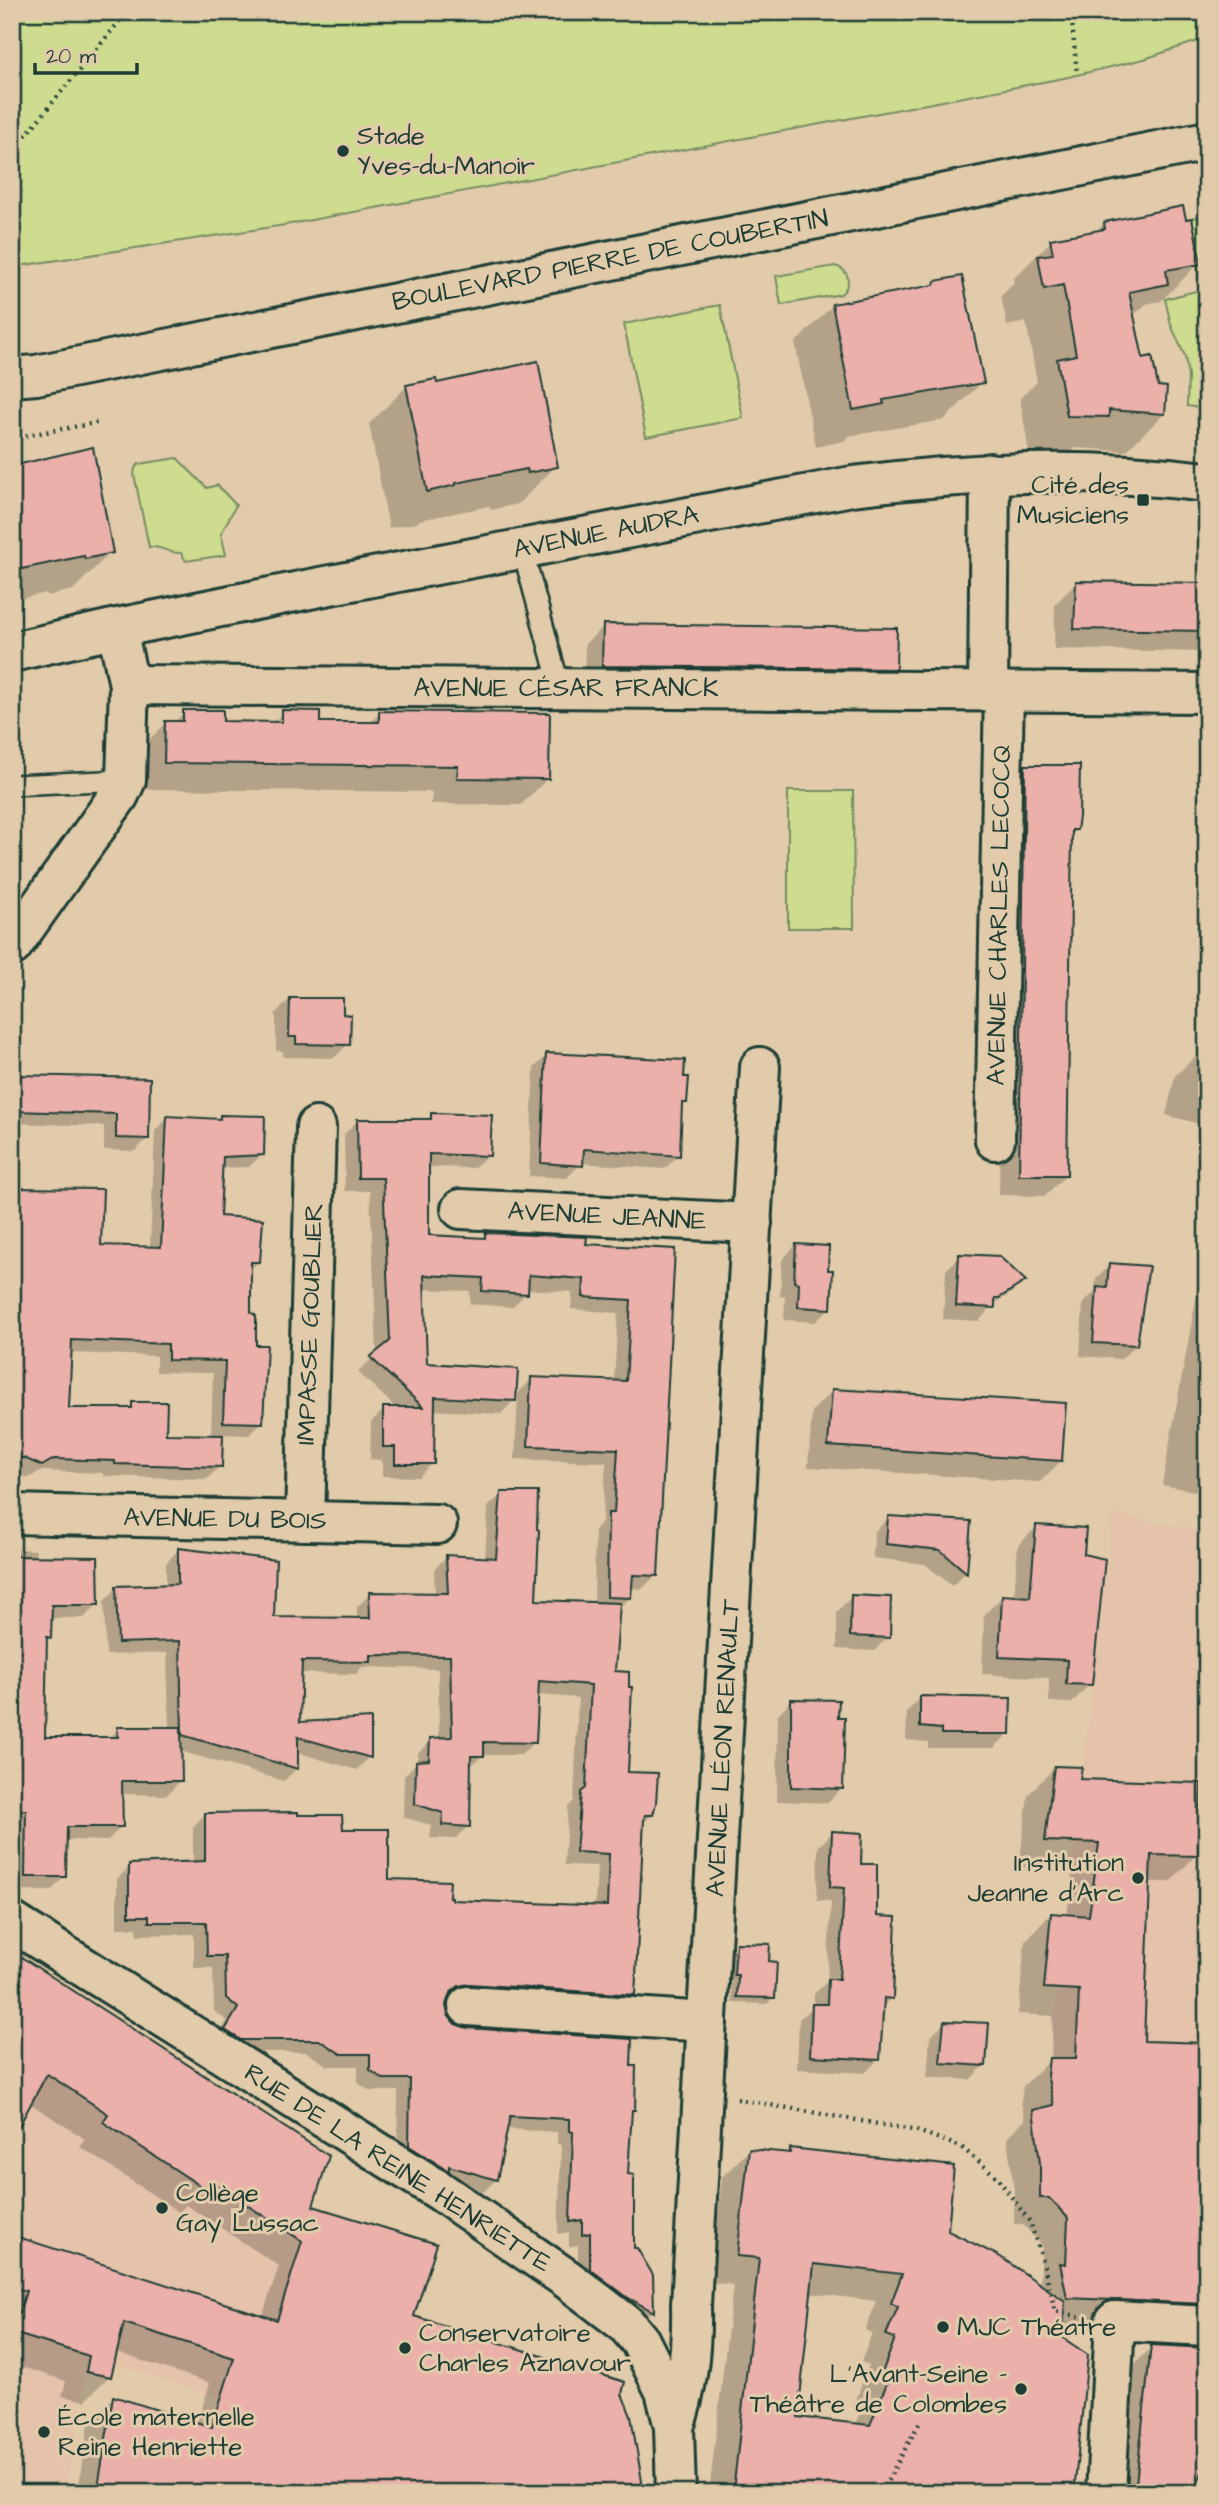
<svg xmlns="http://www.w3.org/2000/svg" width="1219" height="2505" viewBox="0 0 1219 2505" font-family="'Architects Daughter',sans-serif">
<style>
.built{fill:#e4c3aa}
.green{fill:#cedc8f;stroke:#768c62;stroke-width:2}
.shadow{fill:#0003;fill-rule:evenodd}
.building{fill:#ebb0aa;stroke:#1f3d34;stroke-width:2;fill-rule:evenodd}
.lines{fill:none;stroke-linecap:round;stroke-linejoin:round}
.service-casing{stroke:#1f3d34;stroke-width:24}
.minor-casing{stroke:#1f3d34;stroke-width:44}
.tertiary-casing{stroke:#1f3d34;stroke-width:44}
.path{stroke:#1f3d34;stroke-width:4.5;stroke-dasharray:2 5;stroke-linecap:butt}
.service{stroke:#e1cbaa;stroke-width:19}
.minor{stroke:#e1cbaa;stroke-width:38}
.tertiary{stroke:#e1cbaa;stroke-width:38}
.poi-dot{fill:#1f3d34;stroke:#e1cbaa;stroke-width:2.5}
.labels{text-anchor:middle;dominant-baseline:central;stroke-width:6;stroke-linejoin:round;paint-order:stroke}
.poi-label{font-size:26px;fill:#1f3d34;stroke:#e1cbaa;text-anchor:start}
.street-label{font-size:26px;fill:#1f3d34;stroke:#e1cbaa}
</style>
<rect width="100%" height="100%" fill="#e1cbaa"/>
<filter id="ink" filterUnits="userSpaceOnUse"><feTurbulence type="fractalNoise" baseFrequency=".0143" numOctaves="2"/><feDisplacementMap in="SourceGraphic" scale="14" xChannelSelector="R" yChannelSelector="G"/><feConvolveMatrix kernelMatrix="1 2 1 2 8 2 1 2 1" color-interpolation-filters="sRGB"/></filter>
<g filter="url(#ink)">
<!-- built -->
<g class="built">
<polygon points="1113,1514 1207,1531 1207,2304 1065,2298 1070,2162 1047,2075"/>
<polygon points="12,1951 328,2156 249,2407 89,2356 66,2493 12,2493"/>
</g>
<!-- green -->
<g class="green">
<polygon points="12,12 1207,12 1207,38 1144,59 1064,78 285,225 12,267"/>
<polygon points="1207,215 1207,276 1199,277 1197,264 1201,263 1192,218"/>
<path d="M835,266c15,4 17,18 6,28l-60,11 -5,-29z"/>
<polygon points="1207,288 1207,409 1187,406 1188,376 1185,356 1171,325 1165,299"/>
<polygon points="720,305 743,418 646,437 624,324"/>
<path d="M177,458l30,30 10,-3 19,20 -15,29 5,21 -40,6 -5,-8c-13,1 -21,-8 -32,-6l-15,-73 1,-6 4,-4z"/>
<polygon points="788,791 853,791 854,928 788,928"/>
</g>
<!-- shadow -->
<g class="shadow">
<polygon points="1104,223 1199,263 1161,301 1146,304 1132,317 1141,360 1164,414 1126,451 1075,448 1069,454 1029,453 1020,398 1037,382 1026,322 1007,326 1001,296 1014,283 1013,279 1051,241 1095,233"/>
<polygon points="936,283 982,382 944,420 849,436 844,441 816,447 795,343 833,305 931,287"/>
<polygon points="435,385 556,466 518,504 490,510 490,506 420,520 417,523 389,528 369,424 407,386"/>
<polygon points="12,467 111,552 73,590 47,596 47,593 12,600"/>
<polygon points="1076,583 1207,585 1207,652 1054,649 1055,604"/>
<polygon points="604,626 894,668 876,687 584,684 585,644"/>
<polygon points="184,712 221,723 272,724 283,712 318,724 369,724 380,713 548,778 521,805 431,804 432,792 138,789 139,750 166,723 174,723"/>
<polygon points="1025,766 1076,830 1070,835 1066,1175 1045,1196 999,1195 1004,787"/>
<polygon points="12,822 20,822 19,868 12,875"/>
<polygon points="290,999 342,1016 348,1044 334,1058 283,1057 283,1051 276,1051 276,1013"/>
<polygon points="1203,1049 1207,1050 1207,1126 1166,1115 1175,1076"/>
<polygon points="547,1055 686,1103 680,1108 678,1155 665,1169 581,1163 567,1178 529,1176 534,1068"/>
<polygon points="16,1077 148,1080 148,1138 135,1151 104,1150 104,1126 12,1123 12,1081"/>
<polygon points="432,1115 488,1155 474,1168 427,1167 427,1236 481,1240 486,1235 584,1246 673,1250 656,1575 642,1589 630,1588 630,1598 618,1609 613,1673 626,1773 652,1815 642,1824 633,1994 620,2007 455,1996 447,1998 444,2005 447,2016 454,2025 629,2068 633,2109 630,2112 626,2176 632,2250 651,2276 652,2311 639,2324 578,2282 578,2245 569,2247 569,2232 558,2234 561,2144 557,2144 557,2132 506,2129 496,2180 483,2192 438,2179 397,2159 398,2091 370,2091 358,2083 358,2066 328,2066 306,2052 227,2052 213,2043 227,2021 214,2011 213,1968 194,1968 194,1934 137,1935 137,1928 117,1928 117,1879 130,1866 193,1864 193,1827 205,1814 296,1817 341,1830 387,1880 450,1902 595,1907 597,1866 564,1865 568,1807 574,1801 578,1698 537,1695 534,1742 521,1755 483,1755 469,1768 468,1826 455,1839 430,1838 431,1825 403,1817 404,1776 417,1762 418,1753 431,1740 439,1739 438,1669 362,1667 356,1674 300,1673 298,1724 369,1757 357,1770 296,1752 296,1769 284,1781 180,1751 180,1781 167,1795 120,1794 121,1827 107,1841 65,1840 64,1877 51,1891 12,1891 12,1549 36,1550 35,1558 98,1604 84,1618 49,1618 49,1637 45,1640 43,1739 109,1739 118,1729 169,1729 167,1653 106,1655 104,1601 117,1588 166,1586 166,1563 178,1550 272,1619 357,1620 357,1607 370,1594 435,1595 434,1569 447,1556 485,1559 488,1507 501,1494 534,1602 594,1604 595,1528 602,1522 606,1462 515,1459 518,1393 532,1379 614,1382 618,1313 571,1309 572,1292 526,1289 526,1293 512,1307 470,1304 470,1291 423,1289 425,1364 514,1400 501,1414 433,1410 432,1463 419,1477 382,1476 382,1460 370,1459 371,1422 384,1409 397,1409 358,1372 377,1354 370,1191 345,1191 344,1134 358,1120 427,1120"/>
<path d="M221,1117l41,37 -13,13 -28,1 -3,50 40,44 -9,9v42l13,109 -13,13 -28,-1 -1,32 -13,13 -104,-3v-3l-63,-2 -11,7 -17,-7v-282l87,58 51,1 5,-117 13,-13 49,3zM70,1353l86,3v16l57,1 -2,63h-47l-31,-33 -7,7h-59z"/>
<polygon points="1207,1239 1207,1491 1205,1493 1162,1485"/>
<polygon points="796,1245 826,1271 830,1308 815,1322 784,1320 785,1297 780,1296 782,1260"/>
<polygon points="960,1256 1023,1281 1010,1294 993,1305 979,1321 943,1319 946,1270"/>
<polygon points="1110,1265 1136,1345 1121,1359 1080,1356 1083,1303 1094,1293 1096,1279"/>
<polygon points="833,1390 1061,1461 1040,1482 808,1467 812,1411"/>
<polygon points="889,1518 970,1523 966,1572 952,1586 925,1564 873,1558 874,1532"/>
<polygon points="1037,1527 1082,1555 1090,1684 1072,1703 1049,1702 1049,1678 982,1674 984,1615 1002,1597 1014,1598 1018,1545"/>
<polygon points="851,1597 888,1637 874,1651 837,1649 837,1612"/>
<polygon points="921,1697 1009,1733 994,1748 928,1748 928,1742 906,1740 907,1712"/>
<polygon points="792,1700 841,1789 827,1803 777,1801 778,1714"/>
<path d="M1054,1768l142,87 -26,27h-22l-5,160 64,3v409l-11,28 3,11h-87l13,-120 27,-26 50,2 -1,-5 -20,-14 -119,-5 10,168h-363l24,-208 -22,-3 11,-105 27,-27 38,4 4,-4 155,82 94,54 2,-41 -20,-21h-8v-34l-7,-52 18,-18 -4,-18 2,-16 28,-27 2,-43 -35,-2 7,-73 26,-27 16,2 6,-47 -54,-2 9,-72zM810,2293l66,8 -11,29 7,3 -11,29 8,3 -13,35 7,5 -8,20 -59,-7z"/>
<polygon points="832,1833 859,1866 875,1918 891,1998 882,2007 879,2059 865,2073 797,2069 799,2019 814,2006 814,1994 827,1982 831,1901 817,1900 818,1847"/>
<polygon points="737,1945 767,1963 773,1997 767,2004 732,2003 732,1981 728,1981 730,1951"/>
<polygon points="12,1953 311,2207 412,2317 470,2493 77,2493 89,2422 113,2398 197,2424 210,2383 115,2352 109,2376 85,2401 62,2396 66,2381 12,2364 12,2235 262,2317 279,2266 186,2205 179,2212 80,2147 85,2139 28,2102"/>
<polygon points="944,2023 984,2065 970,2080 927,2077 930,2037"/>
</g>
<!-- building -->
<g class="building">
<polygon points="1183,206 1186,219 1192,218 1201,264 1166,270 1168,284 1129,292 1143,358 1152,356 1158,386 1167,387 1165,414 1109,410 1109,417 1067,416 1057,359 1076,355 1063,285 1044,289 1038,256 1053,254 1050,239 1105,229 1104,222"/>
<polygon points="962,276 984,383 883,400 884,404 853,410 832,304 934,285 935,281"/>
<polygon points="538,361 558,467 528,473 527,469 456,483 456,485 427,492 406,385 436,379 437,383"/>
<polygon points="93,447 113,553 85,559 84,556 12,571 12,466"/>
<polygon points="1076,581 1207,583 1207,631 1074,629"/>
<polygon points="603,624 897,628 896,669 602,666"/>
<polygon points="183,710 223,710 223,721 282,722 282,710 320,711 320,722 379,722 379,711 550,713 549,779 457,778 458,766 164,763 165,721 183,721"/>
<polygon points="1025,765 1080,765 1079,817 1077,830 1072,830 1067,1175 1019,1175"/>
<polygon points="290,998 343,998 343,1014 351,1015 350,1045 296,1044 296,1037 289,1037"/>
<polygon points="546,1053 685,1060 684,1077 689,1077 687,1103 682,1103 680,1156 584,1149 583,1166 541,1163"/>
<polygon points="15,1075 150,1078 149,1139 116,1138 116,1114 13,1111"/>
<polygon points="431,1113 492,1115 490,1156 429,1154 429,1235 485,1238 485,1233 587,1237 586,1244 675,1249 658,1576 633,1575 631,1598 607,1597 608,1513 614,1513 618,1449 528,1446 531,1377 626,1381 631,1300 583,1297 584,1279 529,1275 528,1294 482,1291 483,1278 424,1275 427,1363 518,1369 516,1401 435,1397 434,1464 395,1464 395,1447 383,1447 383,1407 423,1407 370,1357 390,1341 383,1178 358,1178 357,1119 431,1119"/>
<polygon points="220,1115 265,1116 264,1155 223,1157 220,1216 263,1219 260,1262 251,1262 251,1312 256,1316 256,1345 267,1345 263,1423 223,1422 225,1361 168,1360 168,1344 72,1340 69,1408 132,1408 132,1402 167,1402 166,1434 223,1435 222,1467 115,1464 115,1461 54,1459 42,1466 24,1458 12,1458 12,1188 103,1189 101,1245 161,1247 167,1116 220,1119"/>
<polygon points="796,1244 829,1246 828,1270 833,1270 831,1309 798,1307 799,1283 794,1282"/>
<polygon points="959,1254 999,1256 1026,1281 999,1298 995,1298 995,1308 956,1306"/>
<polygon points="1109,1263 1149,1266 1137,1345 1093,1343 1097,1287 1107,1288"/>
<polygon points="832,1389 1066,1403 1062,1461 828,1446"/>
<polygon points="501,1492 538,1492 537,1529 539,1530 536,1600 620,1603 615,1671 629,1672 629,1687 632,1687 628,1772 658,1773 656,1803 653,1815 645,1815 644,1819 635,1995 469,1984 459,1986 450,1993 446,2005 448,2015 455,2024 467,2028 632,2039 631,2066 636,2066 635,2110 632,2110 628,2174 634,2175 634,2248 637,2248 653,2275 654,2312 627,2297 590,2269 590,2233 582,2235 582,2220 570,2222 573,2132 569,2131 569,2119 510,2116 497,2180 449,2166 449,2171 409,2146 410,2079 383,2079 370,2070 370,2054 341,2054 319,2040 241,2040 225,2030 238,2008 226,1998 225,1956 207,1956 206,1922 149,1922 149,1916 129,1916 129,1864 205,1861 205,1813 298,1812 298,1815 342,1815 343,1829 389,1829 389,1879 450,1881 449,1897 452,1897 452,1900 607,1906 609,1854 576,1852 581,1792 586,1788 591,1685 539,1681 536,1743 484,1742 484,1756 471,1756 470,1827 442,1825 443,1813 415,1804 416,1761 429,1760 430,1738 452,1737 450,1656 371,1655 371,1662 302,1661 300,1722 371,1718 371,1758 298,1737 298,1769 182,1735 180,1641 118,1643 116,1586 178,1584 178,1548 276,1560 274,1617 370,1618 369,1592 448,1593 446,1555 496,1558"/>
<polygon points="888,1516 971,1521 967,1573 940,1550 886,1544"/>
<polygon points="1036,1525 1086,1528 1084,1554 1105,1559 1092,1685 1066,1684 1067,1660 999,1657 1002,1595 1030,1597"/>
<polygon points="12,1556 98,1557 99,1605 52,1605 51,1638 47,1637 45,1737 118,1737 117,1727 181,1727 182,1781 122,1781 123,1827 67,1827 66,1877 25,1877 26,1810 12,1810"/>
<polygon points="851,1595 891,1597 890,1638 850,1636"/>
<polygon points="920,1696 1011,1698 1010,1734 941,1734 941,1729 920,1727"/>
<polygon points="791,1699 839,1700 838,1717 845,1717 843,1789 791,1787"/>
<polygon points="1054,1766 1082,1767 1080,1779 1201,1783 1198,1856 1151,1855 1144,2041 1207,2043 1207,2304 1067,2298 1060,2263 1066,2264 1068,2218 1049,2198 1040,2198 1040,2163 1033,2110 1054,2105 1047,2075 1049,2058 1076,2058 1079,1990 1044,1988 1051,1913 1089,1916 1099,1843 1045,1841"/>
<polygon points="832,1831 862,1833 861,1864 877,1864 877,1916 896,1917 893,1999 884,1998 880,2060 810,2056 812,2004 827,2004 828,1979 839,1979 844,1888 830,1887"/>
<polygon points="736,1943 770,1944 769,1961 777,1962 775,1998 737,1997 738,1975 734,1975"/>
<polygon points="12,1951 329,2156 313,2206 437,2244 414,2316 625,2382 622,2394 631,2416 644,2493 97,2493 113,2396 212,2427 234,2358 124,2323 111,2377 86,2372 89,2356 13,2333 26,2291 12,2287 12,2235 277,2320 302,2241 210,2181 205,2189 103,2122 108,2114 47,2074 12,2139"/>
<polygon points="944,2021 989,2023 986,2066 940,2063"/>
<path d="M790,2148l164,18 -6,65 51,25 66,45 -2,37 25,17 -14,138h-341l26,-235 -22,-2 12,-107 41,4zM814,2264l88,10 -11,29 7,4 -12,28 9,3 -13,35 7,5 -19,47 -72,-8z"/>
<polygon points="1151,2345 1207,2348 1207,2459 1194,2493 1135,2493"/>
</g>
<g class="lines">
<!-- service casing -->
<g class="service-casing">
<g id="service">
<polyline points="522,548 560,688"/>
<polyline points="12,785 126,780"/>
</g>
</g>
<!-- minor casing -->
<g class="minor-casing">
<g id="minor">
<polyline points="12,377 36,375 1207,141"/>
<polyline points="129,685 1207,693"/>
<polyline points="988,691 990,473"/>
<polyline points="12,946 119,795 126,780 129,685 117,628"/>
<polyline points="995,1140 1004,691"/>
<polyline points="461,1209 752,1223"/>
<polyline points="12,1514 437,1524"/>
<polyline points="305,1521 316,1127"/>
<polyline points="12,1922 440,2191 567,2279 626,2324 640,2341 665,2391 674,2427 676,2493"/>
<polyline points="468,2006 707,2022"/>
<path d="M674,2427c14,-39 18,-80 17,-122l69,-1238"/>
<polyline points="1106,2493 1115,2321 1207,2326"/>
</g>
</g>
<!-- tertiary casing -->
<g class="tertiary-casing">
<path id="tertiary" d="M12,652l105,-24 203,-41 532,-101c118,-15 237,-19 355,-4"/>
</g>
<!-- path -->
<g class="path">
<polyline points="1071,12 1077,74"/>
<polyline points="12,152 127,12"/>
<polyline points="12,438 101,422"/>
<polyline points="737,2099 918,2131 961,2147 996,2176 1030,2222 1043,2261 1055,2311 1080,2317"/>
<polyline points="881,2493 921,2420"/>
</g>
<!-- service -->
<use href="#service" class="service"/>
<!-- minor -->
<use href="#minor" class="minor"/>
<!-- tertiary -->
<use href="#tertiary" class="tertiary"/>
</g>
</g>
<!-- markers -->
<g class="poi-dot">
<circle cx="343" cy="151" r="7"/>
<rect x="1136" y="493" width="14" height="14" rx="3.5"/>
<circle cx="1138" cy="1878" r="7"/>
<circle cx="162" cy="2208" r="7"/>
<circle cx="943" cy="2327" r="7"/>
<circle cx="405" cy="2348" r="7"/>
<circle cx="1021" cy="2389" r="7"/>
<circle cx="44" cy="2432" r="7"/>
</g>
<g class="labels">
<!-- poi labels -->
<g class="poi-label">
<text x="357" y="136">Stade<tspan x="357" dy="30">Yves-du-Manoir</tspan></text>
<text x="1129" y="485" text-anchor="end">Cité des<tspan x="1129" dy="30">Musiciens</tspan></text>
<text x="1124" y="1863" text-anchor="end">Institution<tspan x="1124" dy="30">Jeanne d'Arc</tspan></text>
<text x="176" y="2193">Collège<tspan x="176" dy="30">Gay Lussac</tspan></text>
<text x="957" y="2327">MJC Théatre</text>
<text x="419" y="2333">Conservatoire<tspan x="419" dy="30">Charles Aznavour</tspan></text>
<text x="1007" y="2374" text-anchor="end">L'Avant-Seine -<tspan x="1007" dy="30">Théâtre de Colombes</tspan></text>
<text x="58" y="2417">École maternelle<tspan x="58" dy="30">Reine Henriette</tspan></text>
</g>
<!-- street labels -->
<g class="street-label">
<text transform="translate(610 260) rotate(-11)">BOULEVARD PIERRE DE COUBERTIN</text>
<text transform="translate(606 532) rotate(-11)">AVENUE AUDRA</text>
<text x="566" y="688">AVENUE CÉSAR FRANCK</text>
<text transform="translate(999 915) rotate(-89)">AVENUE CHARLES LECOCQ</text>
<text transform="translate(607 1216) rotate(3)">AVENUE JEANNE</text>
<text transform="translate(310 1324) rotate(-88)">IMPASSE GOUBLIER</text>
<text transform="translate(225 1519) rotate(1)">AVENUE DU BOIS</text>
<text transform="translate(723 1748) rotate(-87)">AVENUE LÉON RENAULT</text>
<text transform="translate(398 2168) rotate(33)">RUE DE LA REINE HENRIETTE</text>
</g>
</g>
<!-- margin -->
<rect width="1219" height="2505" fill="none" stroke="#e1cbaa" stroke-width="42"/>
<rect x="21" y="21" width="1177" height="2463" fill="none" stroke="#1f3d34" stroke-width="2.5" filter="url(#ink)"/>
<!-- scale -->
<path d="M35 63v10h102v-10" fill="none" stroke="#1f3d34" stroke-width="3.5"/>
<text x="46" y="63" font-size="21" fill="#1f3d34" stroke="#e1cbaa" stroke-width="5" paint-order="stroke">20 m</text>
</svg>
